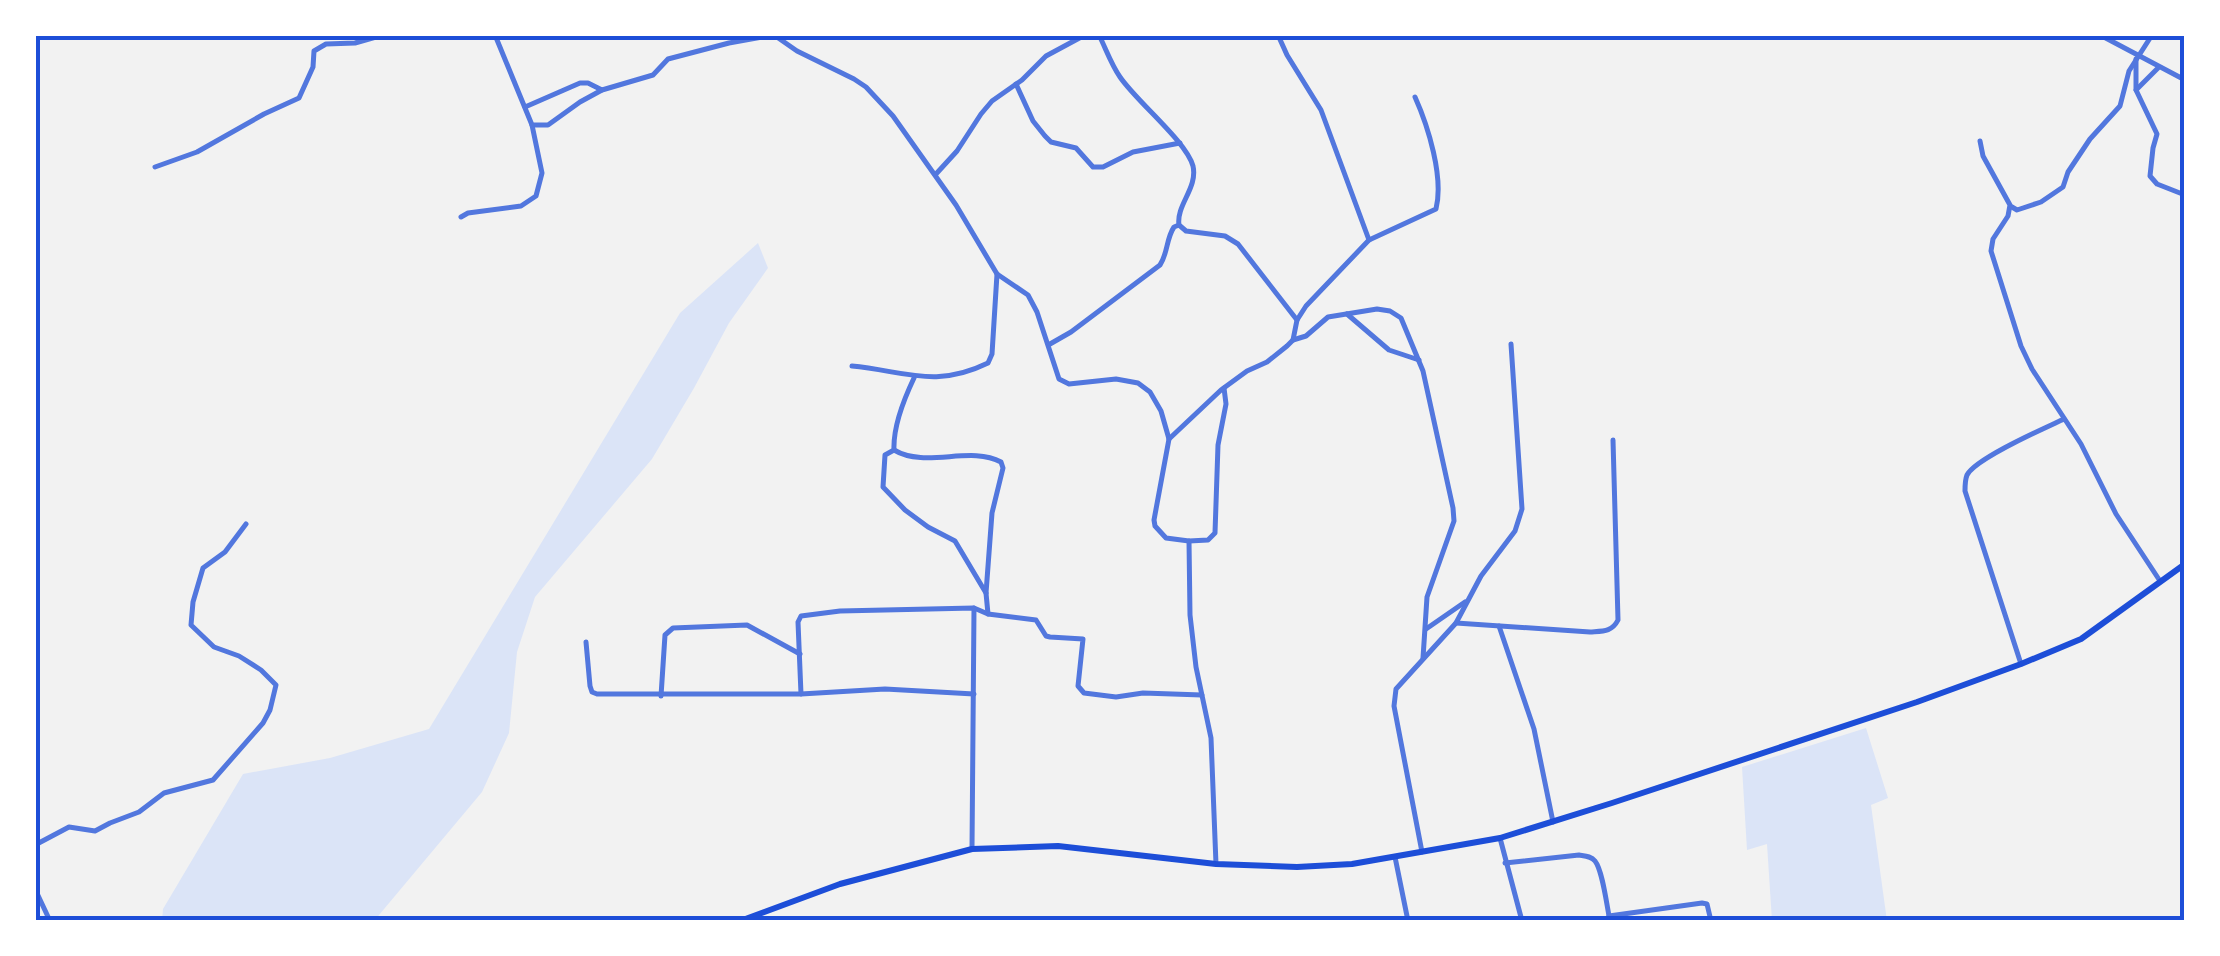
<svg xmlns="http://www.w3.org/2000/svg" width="2220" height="956" viewBox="0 0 2220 956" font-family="Arial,sans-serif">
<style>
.green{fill:#dbe4f7}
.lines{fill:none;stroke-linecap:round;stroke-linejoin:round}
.minor{stroke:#5277de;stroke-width:5}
.secondary{stroke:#1d4ed8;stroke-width:6}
.neatline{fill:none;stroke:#1d4ed8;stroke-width:4}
</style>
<rect width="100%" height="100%" fill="#f2f2f2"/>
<!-- green -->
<g class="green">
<polygon points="758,243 768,268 729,323 694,388 652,459 535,597 517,652 509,733 482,792 374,921 162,921 163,909 243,774 330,758 429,729 680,313"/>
<polygon points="1866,728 1888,798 1871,805 1887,921 1772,921 1767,844 1747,850 1742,767"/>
</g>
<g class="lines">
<!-- minor -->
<g class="minor">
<polyline points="495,35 532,125 548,125 580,102 602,90 653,75 668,59 729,43 774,35 797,51 854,79 866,87 893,116 956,205 997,274 1028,295 1037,312 1059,379 1069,384 1116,379 1138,383 1150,392 1161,411 1169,439 1154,520 1155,526 1166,538 1189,541 1190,615 1196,667 1211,738 1216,864"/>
<path d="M1099,35c7,14 12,29 21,42 17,25 66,64 73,89 5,22 -17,39 -14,59l7,6 39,5 13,8 59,76"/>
<polyline points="1278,35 1287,55 1321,110 1369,240"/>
<polyline points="2100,35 2185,80"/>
<polyline points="2136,59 2136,90 2157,134 2153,148 2150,176 2157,184 2185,195"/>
<polyline points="1016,84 1033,121 1045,136 1051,142 1076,148 1093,167 1103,167 1133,152 1180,143"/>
<polyline points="2136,90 2158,68"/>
<polyline points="525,107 580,83 588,83 602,90"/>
<polyline points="1980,141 1983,156 2010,205 2008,216 1993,239 1991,251 2021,346 2032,369 2081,444 2116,514 2160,581"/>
<polyline points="155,167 197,152 264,114 299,98 313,67 314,51 326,44 355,43 383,35"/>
<polyline points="936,174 957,151 981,114 992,101 1022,80 1046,56 1085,35"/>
<polyline points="2012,207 2017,210 2041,202 2063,187 2068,172 2090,139 2120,106 2129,71 2152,35"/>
<polyline points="461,217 468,213 521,206 536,196 542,173 532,125"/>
<polyline points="1347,314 1389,350 1419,360"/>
<polyline points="1293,340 1306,336 1328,317 1377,309 1390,311 1401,318 1423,371 1453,508 1454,521 1427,597 1423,658"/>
<path d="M1050,344l21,-12 89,-67c8,-12 6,-26 14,-38l5,-2"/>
<path d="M852,366c53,5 83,23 136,-3l4,-9 5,-80"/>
<path d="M914,378c-10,21 -21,49 -20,72l-9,5 -2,32 22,23 23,17 27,14 31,52"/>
<path d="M1169,439l52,-49 26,-19 20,-9 20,-16 6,-6 4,-20 9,-14 63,-66 67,-31c8,-32 -8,-83 -21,-112"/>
<path d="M894,450c32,19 76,-5 107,12l2,6 -11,45 -6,80 2,21"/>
<polyline points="1189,541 1208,540 1215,533 1218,445 1226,404 1224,388"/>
<path d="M1456,623l134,9c13,-1 22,0 28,-12l-5,-180"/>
<polyline points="1499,626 1534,729 1553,822"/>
<polyline points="1426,629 1465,602"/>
<polyline points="586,642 590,686 592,692 597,694 801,694 885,689 974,694"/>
<path d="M2021,664l-56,-173c0,-6 0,-11 2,-16 9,-17 78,-47 97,-56"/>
<polyline points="801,694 798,622 801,616 840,611 974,608 988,614 1036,620 1046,636 1050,637 1083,639 1078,686 1084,693 1116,697 1143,693 1202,695"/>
<polyline points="661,696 665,635 673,628 747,625 800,654"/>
<polyline points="1500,838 1522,921"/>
<polyline points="35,845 69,827 95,831 110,823 139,812 164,793 213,780 263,723 270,710 276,685 261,670 239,656 214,647 191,625 193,602 203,568 225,552 246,524"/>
<polyline points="972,849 974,608"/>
<polyline points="1422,852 1394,706 1396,689 1456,623 1481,576 1515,531 1522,509 1511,344"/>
<polyline points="1395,857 1408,921"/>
<path d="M1505,863l74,-8c6,1 12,1 16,6 8,10 12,47 15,60"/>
<polyline points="35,889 50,921"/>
<polyline points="1609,916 1702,903 1707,904 1711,921"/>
</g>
<!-- secondary -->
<polyline class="secondary" points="740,921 840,884 972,849 1058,846 1216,864 1297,867 1352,864 1500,838 1612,803 1917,702 2021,664 2081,639 2185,564"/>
</g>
<!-- border -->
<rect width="2220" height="956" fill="none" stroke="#ffffff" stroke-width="75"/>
<rect x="38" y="38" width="2144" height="880" class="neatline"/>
</svg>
